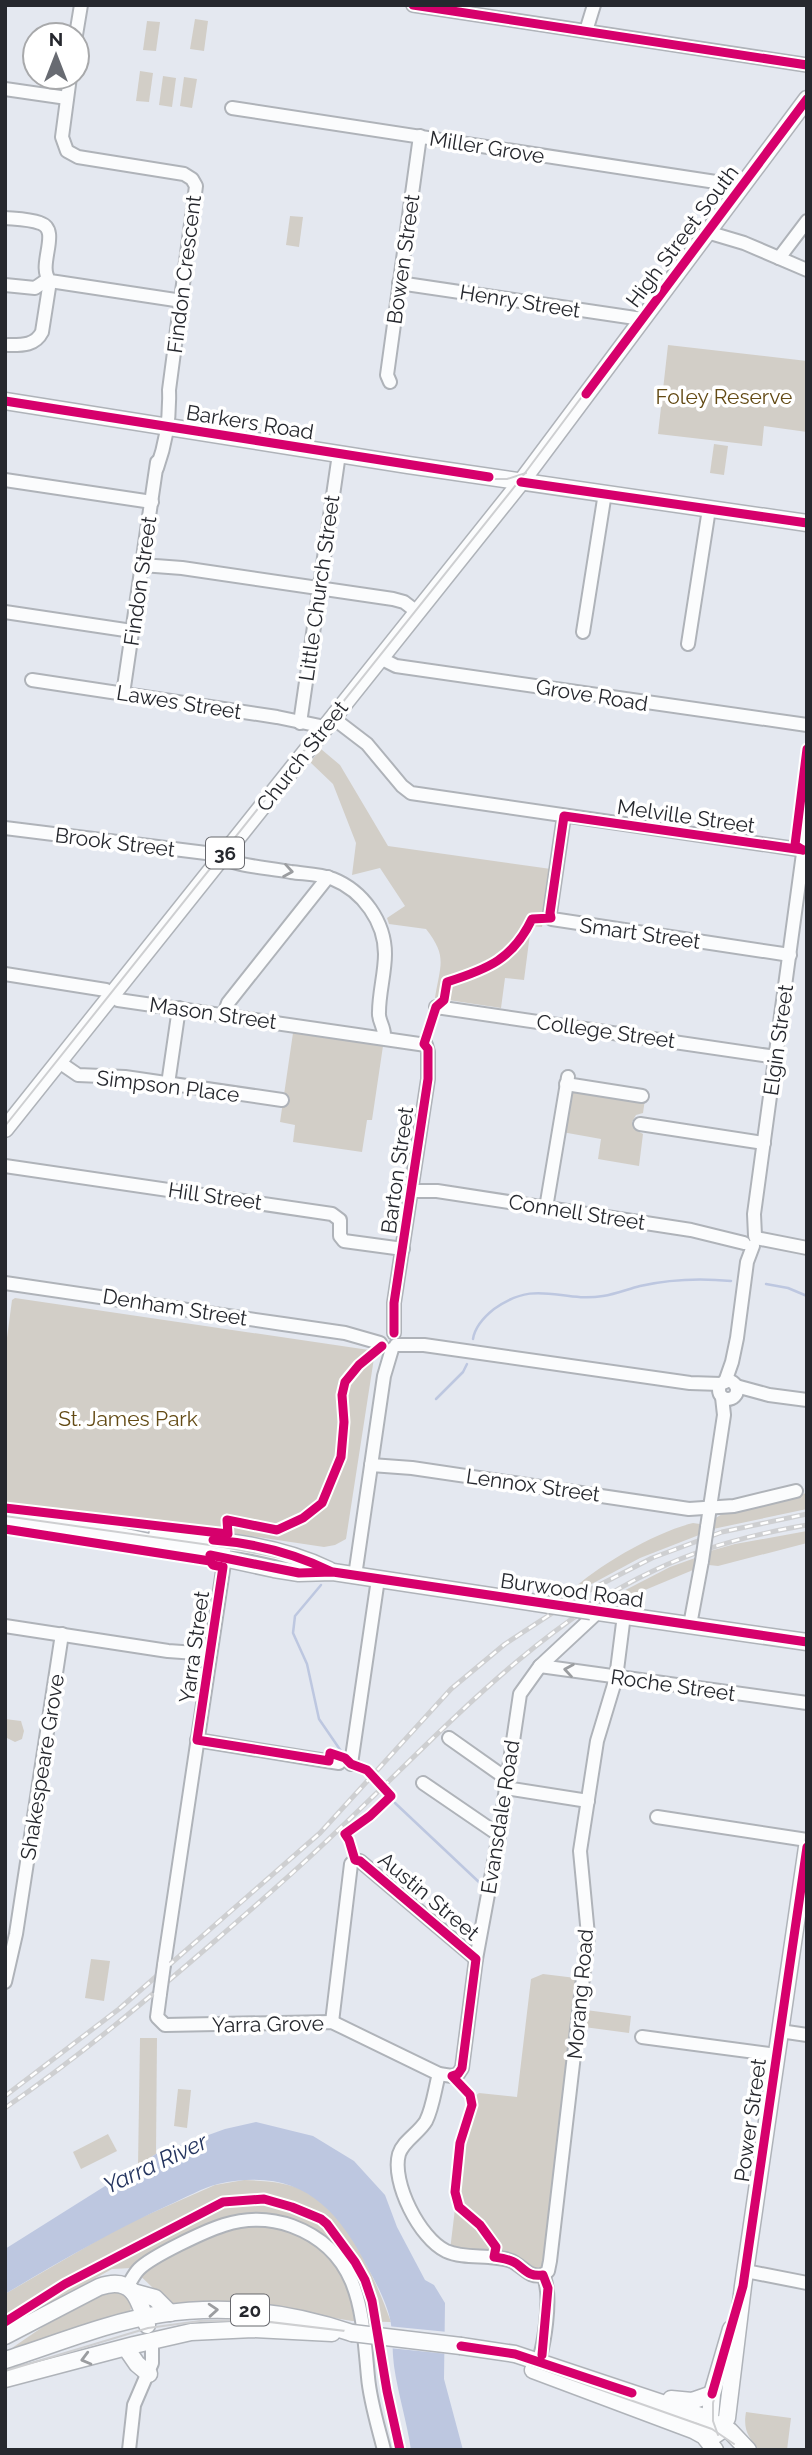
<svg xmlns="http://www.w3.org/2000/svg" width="812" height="2455" viewBox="0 0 812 2455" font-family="Raleway,sans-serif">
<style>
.green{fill:#d2cec7}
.water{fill:#bdc7e0}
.pier{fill:#e4e8f0}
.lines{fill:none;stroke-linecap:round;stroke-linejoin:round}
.stream{stroke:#bdc7e0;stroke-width:2.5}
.minor-casing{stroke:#afb3b9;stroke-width:16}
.major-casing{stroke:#afb3b9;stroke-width:19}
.minor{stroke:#fbfcfd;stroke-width:12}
.major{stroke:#fbfcfd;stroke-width:16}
.tram{stroke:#cecfd1;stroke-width:2}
.rail-casing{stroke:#cecfd1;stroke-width:5}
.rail{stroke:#fff;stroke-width:2.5;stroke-dasharray:8;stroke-linecap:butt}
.minor-bridge-casing{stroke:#afb3b9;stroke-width:16;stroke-linecap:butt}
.major-bridge-casing{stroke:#afb3b9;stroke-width:19;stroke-linecap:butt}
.minor-bridge{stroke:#fbfcfd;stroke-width:12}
.major-bridge{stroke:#fbfcfd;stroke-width:16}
.cycleway-casing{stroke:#fff;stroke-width:13}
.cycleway{stroke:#d6006c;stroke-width:9}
.oneway{stroke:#9b9da0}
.labels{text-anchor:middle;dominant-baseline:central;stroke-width:7;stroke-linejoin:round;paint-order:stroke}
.shield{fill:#fff;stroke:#67686d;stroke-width:2}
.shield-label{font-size:19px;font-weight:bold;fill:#26282e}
.street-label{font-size:21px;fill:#26282e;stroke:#fff}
.park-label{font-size:21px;fill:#634a14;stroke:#fff}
.water-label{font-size:23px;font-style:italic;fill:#25355f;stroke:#fff}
</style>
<rect width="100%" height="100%" fill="#e4e8f0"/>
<!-- green -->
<g class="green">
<polygon points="195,19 208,21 204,51 190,49"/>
<polygon points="147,21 160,22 156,51 143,50"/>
<polygon points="140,71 153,73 149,102 136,101"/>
<polygon points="163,76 176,78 172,107 159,105"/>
<polygon points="184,77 197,79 192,108 180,106"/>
<polygon points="290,216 303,217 299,247 286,245"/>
<polygon points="668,345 807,361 807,432 764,426 762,446 658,434"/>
<polygon points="714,444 728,446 724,475 710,473"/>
<path d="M321,749l19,16 48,81 163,23 -9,58 -11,-1 -7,54 -19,-2 -4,30 -66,-10c5,-33 13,-41 -9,-69l-37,-5 -2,-6 18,-12 -25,-38 -28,7 4,-32 -23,-59 -23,-22z"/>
<polygon points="293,1033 383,1046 372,1120 367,1120 362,1152 293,1142 295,1125 280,1122"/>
<polygon points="569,1087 645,1099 643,1113 636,1115 632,1122 636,1130 643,1134 639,1166 598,1159 601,1139 562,1132"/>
<polygon points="15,1298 369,1350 374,1358 346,1539 335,1545 324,1547 225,1532 173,1528 5,1506 5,1353 12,1300"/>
<polygon points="807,1493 807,1509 713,1529 714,1519 727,1511"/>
<path d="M693,1523l7,1 -1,11 -59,23 -67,36 -4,-1c27,-27 87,-61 124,-70z"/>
<polygon points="807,1531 807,1543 718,1566 709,1565 710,1551 735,1544"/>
<polygon points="695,1558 693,1570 621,1600 621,1603 606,1600 670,1567"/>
<polygon points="5,1719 21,1721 24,1731 22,1739 15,1742 5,1737"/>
<polygon points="91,1959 110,1961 104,2001 85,1998"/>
<polygon points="543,1974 584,1979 548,2271 521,2269 450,2250 468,2102 479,2093 517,2097 531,1979"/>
<polygon points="586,2010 631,2016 629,2033 584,2027"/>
<polygon points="140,2038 157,2038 156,2154 138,2165"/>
<polygon points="178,2089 191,2090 187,2128 174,2126"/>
<polygon points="108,2134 117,2151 81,2169 73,2152"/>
<path d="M244,2180c22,1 44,2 63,12 41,22 69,89 84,130l-39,-1 -118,-20 -62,5 -40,-38 -20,1 -107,59v-34l117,-68 93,-41z"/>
<polygon points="117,2291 128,2298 133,2304 129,2313 12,2348 44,2326 109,2292"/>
<path d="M746,2412l45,6 -4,32h-28c-11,-14 -16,-20 -13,-38z"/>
</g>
<!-- water -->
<path class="water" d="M256,2122l57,14 41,25 31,34 12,32 28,53 9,5 11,18 -1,76 19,71h-52c-4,-28 -13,-56 -17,-84 -2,-14 -1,-28 -3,-42 -3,-19 -13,-37 -22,-54 -34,-67 -72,-103 -151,-86 -16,4 -33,14 -49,21 -57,26 -110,57 -164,89v-45l151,-95 69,-25z"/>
<!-- pier -->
<polygon class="pier" points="387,2326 448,2332 448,2354 389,2348"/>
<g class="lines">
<!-- stream -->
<g class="stream">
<polyline points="766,1284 788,1288 807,1296"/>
<path d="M473,1339c2,-13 11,-22 21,-30 43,-31 66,-6 109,-13 13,-2 25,-7 37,-10 31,-7 60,-8 91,-5"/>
<polyline points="436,1399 463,1372 467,1364"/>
<polyline points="321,1585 295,1616 293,1633 307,1664 319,1719 343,1754"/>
<polyline points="395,1803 481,1884"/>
</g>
<!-- minor casing -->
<g class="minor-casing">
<g id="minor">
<polyline points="413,5 807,65"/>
<polyline points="586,31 594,5"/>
<polyline points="76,35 81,5"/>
<path d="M70,77l-8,60 5,14 11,6 106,17 8,5 4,7 -27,204c1,26 -3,53 -12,78"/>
<polyline points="5,89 67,98"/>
<polyline points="232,108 742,186"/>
<path d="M5,218c11,1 24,1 35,5 22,7 -4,43 10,58l132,20"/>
<polyline points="707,232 744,243 807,270"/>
<polyline points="779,258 807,221"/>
<polyline points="399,283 642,319"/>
<polyline points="5,285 35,288 48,279"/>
<path d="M8,345c13,0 27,1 34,-13l8,-51"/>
<polyline points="390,382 387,375 420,136"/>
<polyline points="5,480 152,502"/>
<polyline points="142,565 182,568 393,599 404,602 417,612"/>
<polyline points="5,612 132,631"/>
<polyline points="583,632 605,493"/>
<polyline points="688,644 709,509"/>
<polyline points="380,658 396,666 807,725"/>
<polyline points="32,680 277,717 325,727"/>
<polyline points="123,694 157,462"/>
<polyline points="333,718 367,744 402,786 411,793 803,850"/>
<polyline points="300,723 339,454"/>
<polyline points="564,816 550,913 552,919 790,955"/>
<path d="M5,828l209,26c23,13 51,13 77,18 14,2 29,2 42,7 30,12 52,43 52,75 0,19 -6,39 -6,58 -1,9 6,15 5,25"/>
<polyline points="5,974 106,990 118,1000 426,1045 428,1052 428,1079 394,1303 394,1333"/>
<polyline points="436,1007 776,1057"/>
<polyline points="224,1014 228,1003 328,877"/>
<polyline points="59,1062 78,1075 125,1077 282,1100"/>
<polyline points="168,1084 179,1008"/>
<polyline points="566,1084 642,1096"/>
<polyline points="640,1124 764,1143"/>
<polyline points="5,1166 332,1214 340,1220 340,1236 344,1241 403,1249"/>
<polyline points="410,1191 437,1191 691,1230 744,1243"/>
<polyline points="546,1208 568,1077"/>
<polyline points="755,1236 754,1214 807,824"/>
<polyline points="756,1238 807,1248"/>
<polyline points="5,1283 283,1324 345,1333 380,1343"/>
<polyline points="396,1345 424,1345 690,1383 721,1384"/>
<circle cx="728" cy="1390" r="9"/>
<polyline points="725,1382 732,1362 737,1338 747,1262 753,1246"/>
<polyline points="736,1386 769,1395 807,1400"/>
<polyline points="371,1465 412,1468 689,1509 734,1506 796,1491"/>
<polyline points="707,1527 724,1415 722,1397"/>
<polyline points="355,1576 384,1376 392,1349"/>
<polyline points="690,1625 702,1561"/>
<polyline points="5,1626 168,1651 210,1654"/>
<polyline points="540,1666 807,1703"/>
<polyline points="449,1738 507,1779"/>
<polyline points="197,1740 339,1763"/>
<polyline points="351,1764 378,1579"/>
<polyline points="423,1783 499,1835"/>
<polyline points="506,1788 588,1801"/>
<polyline points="657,1817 807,1840"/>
<polyline points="164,1965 223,1570 224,1550"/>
<polyline points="5,1982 16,1934 62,1634"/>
<polyline points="160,1994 157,2017 165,2025 332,2022 439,2074 452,2076 458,2074 462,2068 476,1959 499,1835 520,1694 540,1666 598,1612"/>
<polyline points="332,2022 351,1864 355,1860 360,1861 476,1959"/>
<polyline points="780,2031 807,2035"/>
<polyline points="642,2037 777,2055"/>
<path d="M439,2074c-4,14 -6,33 -13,47 -7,12 -23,20 -27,33 -8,28 21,85 47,97 13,6 29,5 43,6 9,1 19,1 26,6 10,6 15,15 28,12"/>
<polyline points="746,2271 807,2283"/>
<polyline points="543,2275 548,2271 550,2261 588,1935 580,1851 597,1741 616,1678 624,1615"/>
<path d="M127,2287c4,-6 7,-13 12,-18 13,-13 66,-38 85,-44 22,-7 46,-7 68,1 70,26 70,88 76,151 2,24 10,49 16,73"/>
<path d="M535,2370c9,-19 18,-75 8,-95"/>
<polyline points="129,2450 134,2405 152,2363 152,2340"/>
</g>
</g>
<!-- major casing -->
<g class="major-casing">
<g id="major">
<polyline points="5,401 408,465 807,523"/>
<polyline points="5,1129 521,482 807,99"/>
<polyline points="5,1518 107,1531"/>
<polyline points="98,1531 274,1569 299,1573 333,1572 550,1605"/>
<path d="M157,1535c60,5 118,9 172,35"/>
<polyline points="591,1611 807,1642"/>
<polyline points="133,2292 155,2298 170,2313"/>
<path d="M5,2336l94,-49c34,-12 40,12 48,38"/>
<polyline points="461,2346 515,2354 701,2416 730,2431 748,2450"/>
<polyline points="126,2348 137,2364 149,2374"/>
<path d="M5,2360c51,-16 103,-38 156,-46 65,-10 129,-2 191,19"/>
<polyline points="533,2370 693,2430 704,2436 715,2450"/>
<polyline points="5,2379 134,2345 191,2332 253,2329 332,2333"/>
<polyline points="671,2399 692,2401 712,2394"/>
<polyline points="709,2430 712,2394 731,2329"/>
<polyline points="708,2440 721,2431 727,2418 743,2286 807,1847"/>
</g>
</g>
<!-- minor -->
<use href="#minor" class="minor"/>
<!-- major -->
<use href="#major" class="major"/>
<!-- tram -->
<g class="tram">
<polyline points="5,403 490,479 507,479 526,473"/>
<polyline points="5,1126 519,481 807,95"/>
<polyline points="5,1516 224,1547 378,1577 807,1641"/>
<polyline points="5,2371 148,2328 200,2321 253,2320 480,2347 712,2429 734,2444"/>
<polyline points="718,2435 713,2421 713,2403 741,2289 807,1831"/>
</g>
<!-- rail casing -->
<g class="rail-casing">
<g id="rail">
<polyline points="5,2096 119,2009 320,1833 451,1689 505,1644 580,1595 652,1558 722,1532 807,1514"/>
<path d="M5,2108c75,-52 143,-109 211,-168 40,-35 80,-69 118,-106 97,-91 200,-208 321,-264 48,-23 99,-36 152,-45"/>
</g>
</g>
<!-- rail -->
<use href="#rail" class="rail"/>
<!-- minor-bridge casing -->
<g class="minor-bridge-casing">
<g id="minor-bridge">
<polyline points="702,1561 707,1527"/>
<polyline points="160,1994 164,1965"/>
</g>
</g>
<!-- major-bridge casing -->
<g class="major-bridge-casing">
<g id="major-bridge">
<polyline points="550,1605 591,1611"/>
<polyline points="352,2333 461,2346"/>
</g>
</g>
<!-- minor-bridge -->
<use href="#minor-bridge" class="minor-bridge"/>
<!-- major-bridge -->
<use href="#major-bridge" class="major-bridge"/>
<!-- cycleway casing -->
<g class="cycleway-casing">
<g id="cycleway">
<polyline points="413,5 807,65"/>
<polyline points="586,394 807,99"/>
<polyline points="5,401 489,477"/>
<polyline points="521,482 807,523"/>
<polyline points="803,850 795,845 807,749"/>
<path d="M394,1333v-30l34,-224v-30l-4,-5 12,-37 8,-7 3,-18c41,-13 66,-23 85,-63l19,-1 -1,-5 14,-97 239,34"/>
<polyline points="5,1508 228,1534 227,1520 277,1530 303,1518 322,1503 341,1457 344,1422 342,1395 345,1382 359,1365 382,1346"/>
<path d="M5,1529l205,32 3,4 10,2 -26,173 132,21 1,-8 15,5 6,6 16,6 24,26 -21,20 -25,18 4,6 6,20 5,1 116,98 -14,109 -4,6 -6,2 18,19 2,10 -12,38 -5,49 4,15 21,18 16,22 -2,10c7,1 17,2 23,7 9,7 13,13 26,11l5,13 -6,67"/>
<path d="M213,1540c41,3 80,13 117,31"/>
<polyline points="210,1555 299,1573 333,1572 807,1642"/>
<polyline points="5,2322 65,2284 223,2202 264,2199 292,2207 321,2219 327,2224 355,2262 365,2280 372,2301 387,2391 400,2450"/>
<polyline points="461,2346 515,2354 632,2393"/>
<polyline points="712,2394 743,2286 807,1847"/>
</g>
</g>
<!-- cycleway -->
<use href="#cycleway" class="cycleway"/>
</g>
<!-- one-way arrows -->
<defs><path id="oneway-chevron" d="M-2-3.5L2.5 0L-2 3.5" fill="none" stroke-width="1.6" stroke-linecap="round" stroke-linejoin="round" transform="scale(1.75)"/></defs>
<g class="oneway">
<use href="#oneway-chevron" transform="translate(288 871) rotate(9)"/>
<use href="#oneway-chevron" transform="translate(569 1670) rotate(-171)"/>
<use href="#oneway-chevron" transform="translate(213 2310) rotate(-4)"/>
<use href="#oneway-chevron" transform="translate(86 2359) rotate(165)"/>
</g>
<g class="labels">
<!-- shield labels -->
<g class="shield">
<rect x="206" y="837.5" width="38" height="31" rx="5"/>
<rect x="231" y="2294.5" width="38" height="31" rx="5"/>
</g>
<g class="shield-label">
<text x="225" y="853">36</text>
<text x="250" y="2310">20</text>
</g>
<!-- street labels -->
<g class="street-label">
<text transform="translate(487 147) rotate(9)">Miller Grove</text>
<text transform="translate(682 236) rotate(-53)">High Street South</text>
<text transform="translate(403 259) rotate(-82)">Bowen Street</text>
<text transform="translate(184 274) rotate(-83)">Findon Crescent</text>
<text transform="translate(520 301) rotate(9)">Henry Street</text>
<text transform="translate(250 422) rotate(9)">Barkers Road</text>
<text transform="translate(140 581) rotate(-82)">Findon Street</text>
<text transform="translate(319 588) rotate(-82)">Little Church Street</text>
<text transform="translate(592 695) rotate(9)">Grove Road</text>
<text transform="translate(179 702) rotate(9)">Lawes Street</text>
<text transform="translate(302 756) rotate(-52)">Church Street</text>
<text transform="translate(686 816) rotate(8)">Melville Street</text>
<text transform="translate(115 842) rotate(7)">Brook Street</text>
<text transform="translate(640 933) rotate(8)">Smart Street</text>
<text transform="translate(213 1013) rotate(8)">Mason Street</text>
<text transform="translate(606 1031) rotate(8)">College Street</text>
<text transform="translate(778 1040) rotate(-82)">Elgin Street</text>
<text transform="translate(168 1086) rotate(7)">Simpson Place</text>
<text transform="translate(397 1170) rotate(-82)">Barton Street</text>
<text transform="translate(215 1196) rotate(8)">Hill Street</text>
<text transform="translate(577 1212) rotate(9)">Connell Street</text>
<text transform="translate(175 1307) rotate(9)">Denham Street</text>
<text transform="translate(533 1485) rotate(8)">Lennox Street</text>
<text transform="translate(572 1590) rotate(8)">Burwood Road</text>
<text transform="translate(194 1647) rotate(-82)">Yarra Street</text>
<text transform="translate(673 1685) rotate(8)">Roche Street</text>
<text transform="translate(42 1767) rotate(-81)">Shakespeare Grove</text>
<text transform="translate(500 1817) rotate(-81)">Evansdale Road</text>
<text transform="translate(429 1896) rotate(40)">Austin Street</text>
<text transform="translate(580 1994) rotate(-85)">Morang Road</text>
<text transform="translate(268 2024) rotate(-1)">Yarra Grove</text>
<text transform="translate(750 2120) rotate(-82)">Power Street</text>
</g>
<!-- park labels -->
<g class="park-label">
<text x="724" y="396">Foley Reserve</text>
<text x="128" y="1418">St. James Park</text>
</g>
<!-- water labels -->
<g class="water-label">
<text transform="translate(155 2163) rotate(-25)">Yarra River</text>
</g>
</g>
<!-- border -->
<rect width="812" height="2455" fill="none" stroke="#26282e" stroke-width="14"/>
<!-- north arrow -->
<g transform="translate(56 56)"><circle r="33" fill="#ffffff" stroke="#a8a9ab" stroke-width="2"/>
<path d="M0-5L12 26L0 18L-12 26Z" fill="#686b72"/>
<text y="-10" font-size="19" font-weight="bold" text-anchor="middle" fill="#26282e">N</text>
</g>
</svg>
